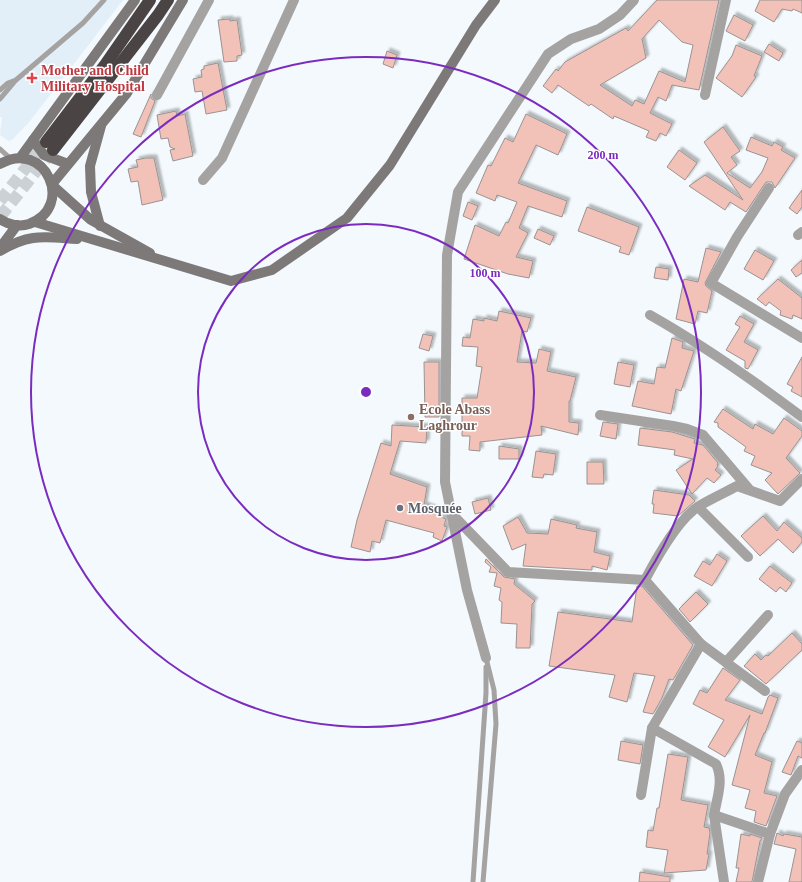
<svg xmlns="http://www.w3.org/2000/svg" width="802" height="882" font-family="'Times New Roman',serif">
<defs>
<filter id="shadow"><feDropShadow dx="3" dy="-3" stdDeviation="1" flood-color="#0004"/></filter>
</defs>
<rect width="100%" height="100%" fill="#f3f9fd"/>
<path fill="#e2eff9" d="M0,0h123l-93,121 -17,18 -4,2 -9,-6 2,-18h-2z"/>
<g fill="#f2c2b8" stroke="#9a9392" fill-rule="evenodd" filter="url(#shadow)">
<path d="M657,0h62l-20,90 -27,-5 -6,16 -8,-4 -8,16 22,11 -6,12 -6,-3 -4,8 -10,-4 3,-6 -35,-15 -1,3 -22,-15 -2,2 -31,-21 -6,8 -9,-7 13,-17 2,2 7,-9 61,-34 2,3zM659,20l23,22 11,3 -8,37 -26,-11 -15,33 -9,-4 -3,6 -32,-21 46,-27 -4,-19z"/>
<path d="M760,0h42v13l-9,-4 -1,2 -10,-2 -8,13 -19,-11z"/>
<path d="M734,15l19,10 -8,16 -19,-10z"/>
<path d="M230,19v2l7,-1 5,35 -5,1v5l-13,1 -6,-42z"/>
<path d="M769,44l14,9 -4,8 -15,-9z"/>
<path d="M736,45l26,11 -8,20 2,1 -14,20 -26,-19 16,-22z"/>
<path d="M387,51l10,4 -4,13 -10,-4z"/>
<path d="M218,63l9,47 -21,4 -4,-23 -7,1 -2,-13 9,-2 -1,-7 3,-1v-3z"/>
<path d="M151,94v4l4,3 -14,36 -8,-3z"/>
<path d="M176,111l1,5 8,-2 8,42 -20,5 -3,-11 5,-1 -5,-2 -2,-9 -7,1 -4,-24z"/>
<path d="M526,114l41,20 -9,21 -22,-10 -18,38 49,18 -5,16 -34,-11 -9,22 9,5 -12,24 17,4 -4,17 -21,-4 -44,-15 11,-34 24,11 7,-14 2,1 9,-21 -20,-7 -2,6 -19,-8 12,-28 3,1 14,-28 8,4z"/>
<path d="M723,127l17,24 -9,6 6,8 -10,8 23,15 12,-16 6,-14 -22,-8 5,-13 21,9 2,-4 9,5 -2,3 14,8 -20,30 -3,-6h-6l-20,30 -16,-10 -5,8 -36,-24 16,-11 38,25 -39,-58z"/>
<path d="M679,150l18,13 -12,17 -18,-13z"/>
<path d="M146,158h8l9,42 -21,5 -4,-24 -7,1 -3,-13 10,-2 -2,-7z"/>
<path d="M802,190v17l-5,7 -8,-6z"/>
<path d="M468,202l10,4 -6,14 -9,-4z"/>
<path d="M587,207l52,20 -10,28 -10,-3 2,-5 -43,-16z"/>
<path d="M538,229l16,7 -4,9 -16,-7z"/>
<path d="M706,248l15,4 -16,31 1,3 6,5 -5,22 -9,-2 -3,13 -19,-5 8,-40 14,3z"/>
<path d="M755,250l19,11 -11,19 -19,-11z"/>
<path d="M802,260v13l-6,4 -5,-7z"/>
<path d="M656,267l13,2 -1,11 -14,-2z"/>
<path d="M778,279l24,19v21l-9,-4 -1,4 -12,-4 1,-4 -12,-9 -3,4 -9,-7z"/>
<path d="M499,311l32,7 -4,14 -5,-1 -5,31 19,1 3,-14 12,3 -4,19 29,6 -6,24h-1v21l10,1 -1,12 -37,-9 1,9 -62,7v9l-11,-1 1,-14h-8v-38h15l5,-31 -6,-1 2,-19 -16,-1 1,-9 7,1 3,-19 11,2v-3l13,3z"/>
<path d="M740,316l14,8 -10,18 14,8 -10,19 -3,-1v-7l-19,-11 14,-23 -5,-3z"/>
<path d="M423,334l10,2 -4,15 -10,-3z"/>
<path d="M672,338l11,4 -1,6 12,3 -13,40 -5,-2 -5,25 -39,-8 6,-25 16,3 3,-17 8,1z"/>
<path d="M802,357v40l-11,-6 2,-4 -6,-3z"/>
<path d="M424,362h15v55h-14z"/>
<path d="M618,362l16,3 -4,22 -16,-3z"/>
<path d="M723,409l30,20 2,-5 18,10 11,-16 18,13v5l-16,22 14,15 -22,21 -13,-14 7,-7 -21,-8 4,-9 -11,-5 2,-4 -28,-20v-4l-4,-1z"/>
<path d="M603,422l15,2 -2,15 -16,-3z"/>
<path d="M392,425l35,2 -1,16 -26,-2 -10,33 37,13 -3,18 19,7 -2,5 5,2 -2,7 3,1 -5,14 -9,-4 1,-4 -48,-13 -6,23 -8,-2 -2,11 -19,-5 6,-27 24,-77 10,3z"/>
<path d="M640,428l32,4 23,7 -1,4 9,2 15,18 -1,2 1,1 -3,4 6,5 -7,8 -7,-5 -15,16 -16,-24 17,-11 -19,-4 1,-5 -37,-5z"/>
<path d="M499,446l20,3v10h-20z"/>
<path d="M536,451l20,3 -3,21 -9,-1 -1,4 -11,-1z"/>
<path d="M587,462h16l1,22h-17z"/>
<path d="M654,490l35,5 6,6 -17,15 -25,-3 1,-9h-2z"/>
<path d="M488,498l3,12 -16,4 -3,-12z"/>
<path d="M763,516l14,15 7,-9 18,16v4l-9,11 -15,-14 -18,17 -19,-20z"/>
<path d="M518,517l9,16 21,1 3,-15 26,6 -1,3 21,4 -3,20 16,4 -3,14 -15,-4v4l-69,-4 3,-22 -14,6 -9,-24z"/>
<path d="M717,554l10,7 -15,25 -18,-10 9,-15 7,4z"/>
<path d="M486,559l18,18 11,2 -1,5 21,17 -3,3 -2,44h-14l1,-24 -16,-1 1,-21 -3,-2 2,-12 -7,-2 3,-13 -8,-1 2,-5 -6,-5z"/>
<path d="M770,566l22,17 -6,9 -6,-5 -4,5 -17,-13z"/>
<path d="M637,586h5l51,59 -20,35 -4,-1 -7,19 -9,16 -10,-2 12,-36 -21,-3 -7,29 -18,-5 6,-22 -66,-9 9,-54 74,10z"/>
<path d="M696,592l12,12 -18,18 -11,-13z"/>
<path d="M792,633l10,11v6l-36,34 -22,-18 11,-12 6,6 5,-5 2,1z"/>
<path d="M723,668l17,12 -15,20 37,14 6,-17 2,-2 8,3 -13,35h-1l-9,22 17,7 -8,31 13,3 -11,30 -12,-4 2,-11 -11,-3 5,-18 -18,-5 18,-70 -25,42 -17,-10 16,-27 -31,-16 7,-14 7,3z"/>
<path d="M621,741l22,4 -3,19 -22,-4z"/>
<path d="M797,741l5,2v15l-4,-2 -7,19 -9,-3z"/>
<path d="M668,754l20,3 -7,43 27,5 -4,22 5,1 1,5 -3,21h2l-3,16 -42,3 4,-23 -22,-3 2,-17 5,1 4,-23h2z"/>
<path d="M777,833l6,3 1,-2 18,3v45h-13l7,-33 -22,-5z"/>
<path d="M741,834l9,2v-2l12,4 -2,3 -8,41h-16l3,-14h-3z"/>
<path d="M640,872l30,5v5h-31z"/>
</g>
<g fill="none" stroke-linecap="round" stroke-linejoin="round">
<g stroke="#cbd1d4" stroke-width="12" stroke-dasharray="12 6" stroke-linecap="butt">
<path d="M0,201l46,-59"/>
<path d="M0,217l53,-67"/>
</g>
<g stroke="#a5a2a2" stroke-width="5">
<path d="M0,90l8,-7 8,-3"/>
<path d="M0,99l16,-19 67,-57 21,-23"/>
<path d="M0,149l11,10"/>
<path d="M473,882l13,-189v-26"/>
<path d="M483,882l13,-158 -2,-34 -8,-32"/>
</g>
<g stroke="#a5a2a2" stroke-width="10">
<path d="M157,95l52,-95"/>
<path d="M705,95l21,-95"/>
<path d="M203,180l19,-22 72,-158"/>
<path d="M769,188l-32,49 -26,46 91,55"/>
<path d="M798,235l4,-3"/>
<path d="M650,315c53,30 103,65 152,102"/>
<path d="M600,415l73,11 14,3 16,6 46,54"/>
<path d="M698,507l50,50"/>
<path d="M451,513l57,59 137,8 56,64 -49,84 64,36c8,16 1,34 -2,51l56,19 15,-40 17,-24"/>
<path d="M645,580c11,-21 33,-61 54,-74 12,-7 25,-13 38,-20l43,15 22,-22"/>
<path d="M701,644l64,47"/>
<path d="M486,658l-19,-68 -22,-108 2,-227 11,-63 90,-138 23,-15 28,-10 21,-14 14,-15"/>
<path d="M726,662l42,-47"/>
<path d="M641,795l11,-67"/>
<path d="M714,815l10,67"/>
<path d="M758,882l12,-48"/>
</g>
<g stroke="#7e7979" stroke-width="10">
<path d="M33,140l11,15 24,9"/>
<path d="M20,158l115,-158"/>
<path d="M0,164c45,-26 76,43 29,60 -9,3 -21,1 -29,-5"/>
<path d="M52,184l75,-91 56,-93"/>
<path d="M52,185l39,35 59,33"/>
<path d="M35,222l196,59 41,-11 75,-52 43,-53 86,-140 19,-25"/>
<path d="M100,226l-9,-34 -1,-26 11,-40"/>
<path d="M0,248l17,-23"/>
<path d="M0,251c30,-18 44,-14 77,-12"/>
</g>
<g stroke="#4a4444" stroke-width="12">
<path d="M46,142l59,-77 45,-65"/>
<path d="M53,150l105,-135 10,-15"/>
</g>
</g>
<g fill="none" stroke="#7b2cbf" stroke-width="2">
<circle cx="366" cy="392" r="168"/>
<circle cx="366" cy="392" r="335"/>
</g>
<path fill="#e0444e" stroke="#fff" stroke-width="1.5" d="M30 72h4v4h4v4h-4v4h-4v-4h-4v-4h4z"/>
<circle fill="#8d6e63" stroke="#fff" stroke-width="1.5" cx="411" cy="417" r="4"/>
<circle fill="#6b7280" stroke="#fff" stroke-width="1.5" cx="400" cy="508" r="4"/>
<g text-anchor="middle" stroke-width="3" stroke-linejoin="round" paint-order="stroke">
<g font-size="14" font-weight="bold" fill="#be3a42" stroke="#fff" text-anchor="start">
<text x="41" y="75">Mother and Child<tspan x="41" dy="16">Military Hospital</tspan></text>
</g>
<g font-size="14" font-weight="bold" fill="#785e54" stroke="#fff" text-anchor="start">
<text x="419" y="414">Ecole Abass<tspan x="419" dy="16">Laghrour</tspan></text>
</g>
<g font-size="14" font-weight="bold" fill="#5b616d" stroke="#fff" text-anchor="start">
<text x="408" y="513">Mosquée</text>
</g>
</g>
<circle cx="366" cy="392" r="6" fill="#7b2cbf" stroke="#fff" stroke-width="2"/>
<g font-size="12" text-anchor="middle" font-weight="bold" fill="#7b2cbf" stroke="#fff" stroke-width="3" stroke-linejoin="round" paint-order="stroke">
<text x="603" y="159">200 m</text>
<text x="485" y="277">100 m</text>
</g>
</svg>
